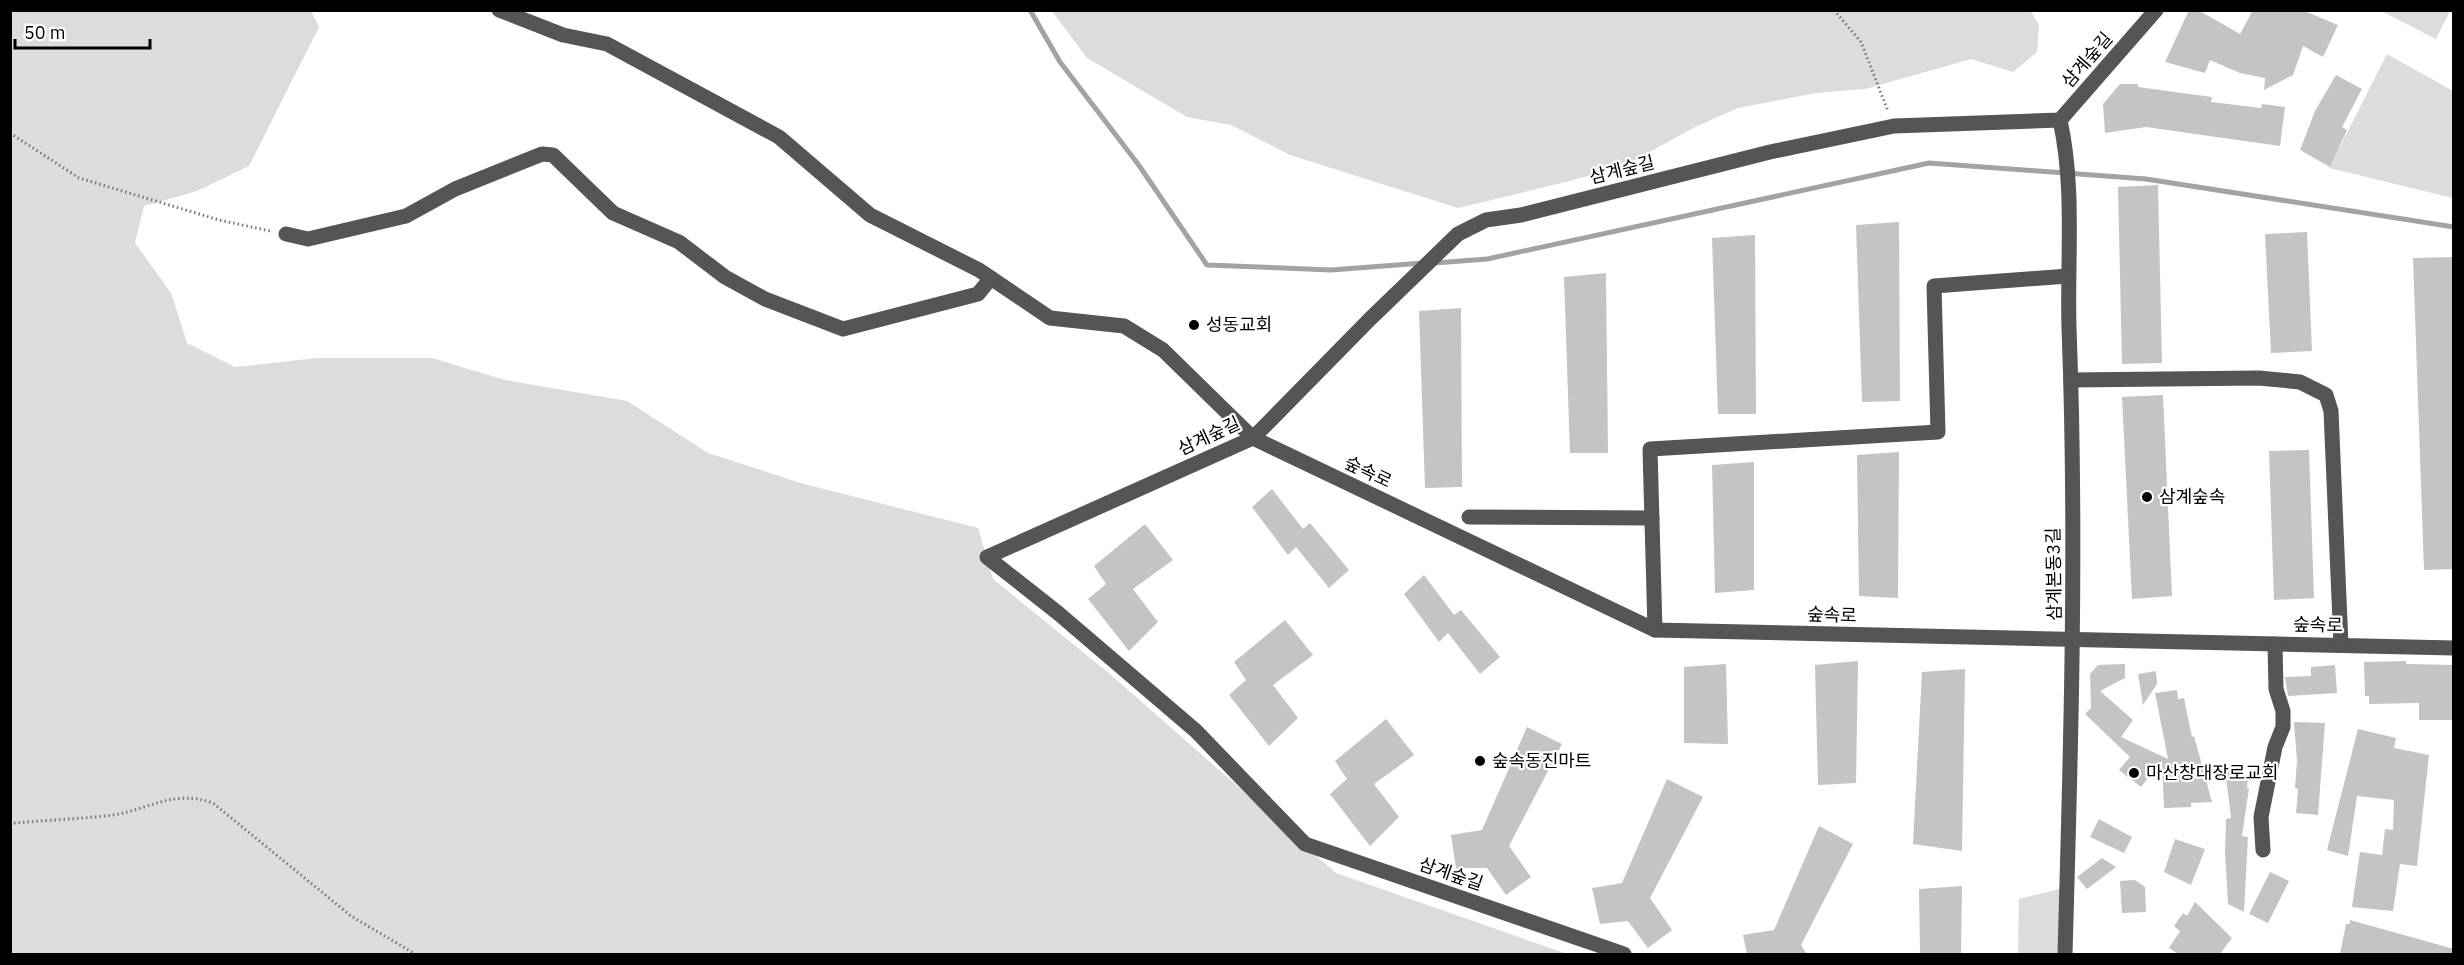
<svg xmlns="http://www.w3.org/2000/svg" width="2464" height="965" font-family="'IBM Plex Sans','Noto Sans KR',sans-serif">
<rect width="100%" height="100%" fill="#fff"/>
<g fill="#dcdcdc">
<path d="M2030,10l9,15 -2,27 -24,20 -42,-13 -106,30 -49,4 -78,15 -43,19 -69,38 -60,17 -108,26 -168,-53 -59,-30 -44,-8 -100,-59 -35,-47z"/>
<path d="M10,11h301l8,16 -70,139 -52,25 -53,15 -9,37 36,50 16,50 48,24 82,-9h115l73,22 122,21 81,52 96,31 174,44 15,51 117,95 226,199 231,81h-1556z"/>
<path d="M2381,11h69l-14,28z"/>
<path d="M2387,54l66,37v107l-124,-30z"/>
<path d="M2060,889l-2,65h-40l1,-55z"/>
</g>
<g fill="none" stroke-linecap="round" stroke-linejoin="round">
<g stroke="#a3a3a3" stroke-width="5">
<path d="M1030,10l30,52 78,102 69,101 124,5 92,-7"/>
<path d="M1435,263l52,-4 442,-96 217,16 308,48"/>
</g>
</g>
<g fill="#c4c4c4">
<path d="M2189,10h9l42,24 13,-24h49l36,15 -15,32 -20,-11 -10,29 -29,15 1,-12 -25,-5 -30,-13 -5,13 -40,-11z"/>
<path d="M2336,75l26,14 -20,38 5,3 -17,37 -30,-17 15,-39z"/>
<path d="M2120,84h18v3l74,10 -1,5 50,6 1,-4 23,3 -5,39 -134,-19 -41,6 -2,-29z"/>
<path d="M2158,185l4,178 -40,1 -4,-177z"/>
<path d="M1899,222l1,179 -38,1 -6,-177z"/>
<path d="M2307,232l5,119 -41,2 -6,-119z"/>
<path d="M1755,235l1,179h-38l-6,-176z"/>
<path d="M2454,257v312l-30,1 -11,-312z"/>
<path d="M1606,273l2,180h-38l-6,-176z"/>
<path d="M1461,308l1,179 -37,1 -6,-177z"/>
<path d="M2163,395l9,201 -40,3 -10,-202z"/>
<path d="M2309,450l5,148 -40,2 -5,-149z"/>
<path d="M1899,452l-1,146 -39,-2 -2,-141z"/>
<path d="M1754,462v128l-39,3 -3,-128z"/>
<path d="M1272,489l31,40 7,-6 39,47 -20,18 -33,-41 -8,8 -36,-48z"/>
<path d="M1145,524l28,36 -40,29 25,33 -29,29 -41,-52 18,-15 -12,-18z"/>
<path d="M1424,575l30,40 7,-5 39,47 -20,17 -32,-41 -9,9 -35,-48z"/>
<path d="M1285,620l28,35 -40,30 25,33 -29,28 -40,-51 17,-15 -12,-18z"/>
<path d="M1858,661l-2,122 -38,2 -3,-120z"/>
<path d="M2406,661v3l48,1v55h-35v-17l-50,1v-8h-4l-1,-34z"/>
<path d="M1726,664l2,80 -44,-1v-76z"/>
<path d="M2125,664v14l-25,13 33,29 -12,17 47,22 -13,-66 22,-3 1,9 6,-1 8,39 2,-1 18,66 -21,1v4l-27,1 -2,-47 -21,26 -22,-17 11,-13 -45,-43 6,-6 -1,-34 8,-9z"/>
<path d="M2335,665l2,28 -49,3 -3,-19 26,-1v-9z"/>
<path d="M1965,669l-3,182 -49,-7 9,-172z"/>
<path d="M2156,671l1,13 -14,21 -5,-31z"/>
<path d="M1386,719l28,36 -40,29 25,33 -29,29 -40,-52 17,-15 -12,-18z"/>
<path d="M2294,722l31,1 -7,92 -22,-2 2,-24 -3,-1 2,-27z"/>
<path d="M1527,727l35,17 -53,102 22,31 -25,18 -19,-27h-31l-5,-33 31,-5z"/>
<path d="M2358,729l38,9 -2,10 35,7 -12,111 -17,-2 -7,47 -41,-4 8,-55 22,3 3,-26 8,1 1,-30 -37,-4 -9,60 -21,-6z"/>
<path d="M2225,768l20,2 -1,8 4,1 -1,9h2l-7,48 6,1 -4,75 -16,-8 -3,-52 1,-33 5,-1z"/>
<path d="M1667,779l36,18 -53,101 22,32 -24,18 -20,-27 -28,3 -8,-36 30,-5z"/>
<path d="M2099,819l33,18 -8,16 -34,-16z"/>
<path d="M1819,826l34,18 -52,101 6,9h-60l-4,-19 31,-5z"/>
<path d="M2175,839l30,10 -14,36 -27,-13z"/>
<path d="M2102,858l14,9 -29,22 -10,-12z"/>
<path d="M2270,872l19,9 -21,42 -19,-9z"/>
<path d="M2135,880l10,7 1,25 -24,1 -2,-32z"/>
<path d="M1962,886l-1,68h-41l-1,-65z"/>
<path d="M2195,902l37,36 -12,16h-42l-9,-6 11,-17 -6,-5 9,-13 4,3z"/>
<path d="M2350,920l104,29v5h-114l6,-30h4z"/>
</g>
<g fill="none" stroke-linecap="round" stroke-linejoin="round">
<g stroke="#777" stroke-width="3" stroke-dasharray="1.5 3" stroke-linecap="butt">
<path d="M1834,10l27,32 27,69"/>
<path d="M10,133l69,45 140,42 51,11"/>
<path d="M10,821l5,2c32,-3 66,-4 98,-8 38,-6 60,-26 100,-12l138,113 64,38"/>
</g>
<g stroke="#555" stroke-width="15">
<path d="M499,10l64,25 44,9 172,93 91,78 109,55 71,48 74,8 39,24 90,88 402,192 799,18"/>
<path d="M2060,120c15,68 7,139 9,208 8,209 2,418 -4,626"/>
<path d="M286,234l22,5 98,-23 49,-27 87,-35 11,1 60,58 66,29 46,35 40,22 78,30 135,-35 13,-16"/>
<path d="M2071,380l188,-2 41,4 26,13 5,16 10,234"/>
<path d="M1469,517l183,1"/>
<path d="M1655,630l-5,-181 288,-17 -4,-146 134,-10"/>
<path d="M2263,850l-2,-33 14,-70 8,-20v-16l-7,-22 -1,-45"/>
<path d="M1624,954l-319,-110 -109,-113 -138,-118 -71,-56 266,-119 117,-119 88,-85 28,-14 35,-5 249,-63 124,-26 166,-6 96,-110"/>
</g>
</g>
<g fill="#000" stroke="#fff" stroke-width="2">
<circle cx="1194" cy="325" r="6"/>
<circle cx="2147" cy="497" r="6"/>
<circle cx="1480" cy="761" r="6"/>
<circle cx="2134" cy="773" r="6"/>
</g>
<g text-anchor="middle" stroke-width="4.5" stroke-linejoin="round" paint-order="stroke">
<g font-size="18" fill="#000" stroke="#fff">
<text transform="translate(2087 60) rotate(-49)" y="6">삼계숲길</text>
<text transform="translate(1622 170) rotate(-14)" y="6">삼계숲길</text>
<text transform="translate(1209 436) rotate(-25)" y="6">삼계숲길</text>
<text transform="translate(1368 472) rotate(25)" y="6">숲속로</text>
<text transform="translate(2054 574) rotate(-91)" y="6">삼계본동3길</text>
<text transform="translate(1832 615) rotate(2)" y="6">숲속로</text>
<text transform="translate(2318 625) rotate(1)" y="6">숲속로</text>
<text transform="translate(1451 874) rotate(19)" y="6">삼계숲길</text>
</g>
<g font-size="18" fill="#000" stroke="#fff" text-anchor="start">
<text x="1206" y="331">성동교회</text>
<text x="2159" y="503">삼계숲속</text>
<text x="1492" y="767">숲속동진마트</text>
<text x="2146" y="779">마산창대장로교회</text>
</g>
</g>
<rect width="2464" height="965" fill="none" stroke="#000000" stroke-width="24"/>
<path d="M15 39v9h135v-9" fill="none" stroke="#000000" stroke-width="3"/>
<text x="24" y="39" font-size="18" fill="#000000" stroke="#ffffff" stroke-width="4.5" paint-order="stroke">50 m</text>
</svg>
